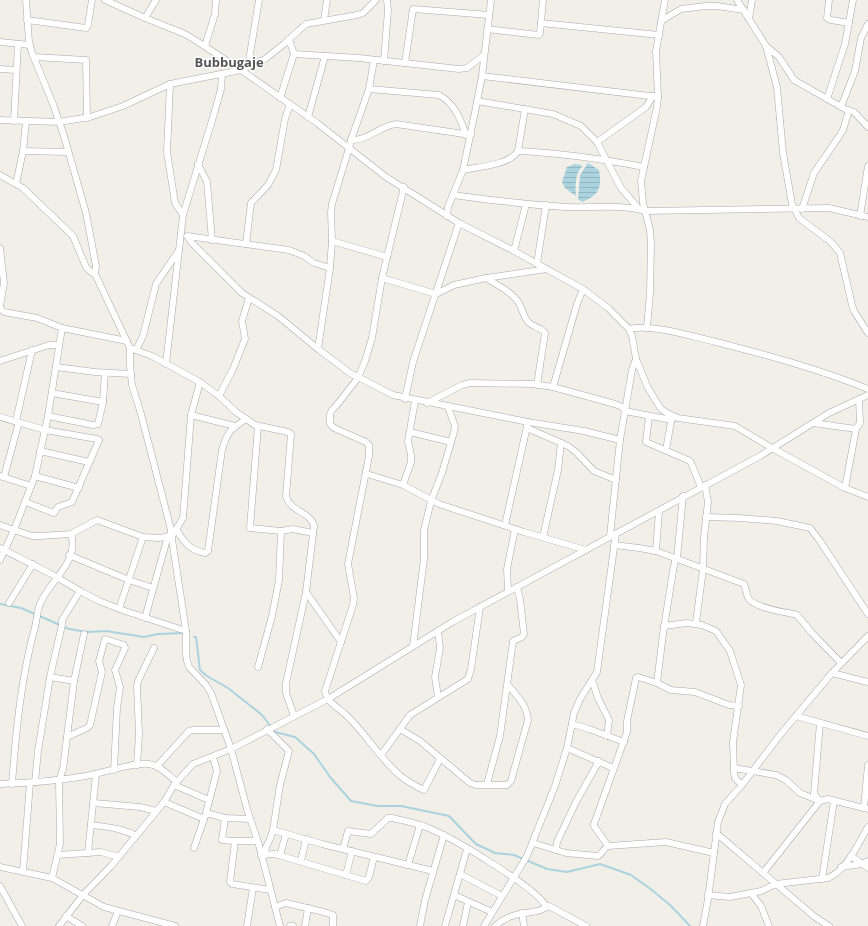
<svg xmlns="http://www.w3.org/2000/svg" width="868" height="926" font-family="'Open Sans',sans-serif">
<defs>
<pattern id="water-rules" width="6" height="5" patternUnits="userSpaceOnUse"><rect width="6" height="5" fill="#aad3df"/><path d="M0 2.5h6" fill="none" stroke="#92b5bf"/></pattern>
</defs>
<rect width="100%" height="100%" fill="#f2efe9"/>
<g fill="url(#water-rules)">
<path d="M588,163l11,7c3,18 0,25 -17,32l-4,-3 2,-24z"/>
<path d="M575,164l6,1 1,2c-7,6 -7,20 -6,29l-11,-8 -3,-6 5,-15z"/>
</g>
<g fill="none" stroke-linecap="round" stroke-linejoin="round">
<g stroke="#aad3df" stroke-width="2">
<path d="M0,604l21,4 48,21 18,3 19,-1 38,6 14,-3 26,-1"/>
<path d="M194,637h2l4,33 7,6 21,12 34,27 13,17 20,5 19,17 16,23 21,24 27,5h23l48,10 27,28 19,9 19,2 33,14 20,3 33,-8 31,11 21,15 19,16 19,20"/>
</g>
<g stroke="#a9a9a9" stroke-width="7">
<g id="minor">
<path d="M26,0l3,42 3,11 21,51 11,32 22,77 10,53 -1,8 35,74v17l2,20 9,29 29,112 16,105v23l1,7 2,6 17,18 5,8 20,56 16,60 12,36 21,81"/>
<path d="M105,0l40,18 40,16 10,6 46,30 76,53 69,54 73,46 55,28 69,38 25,19 21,21 3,7 4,23 12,29 13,21 6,4 11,5 57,8 37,22 73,40 23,9"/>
<path d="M737,0l29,46 11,41 6,66 9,51 7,14 32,24 9,11 12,52 2,6 14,22"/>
<path d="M829,0l-2,18 4,2 18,3"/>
<path d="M145,18l11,-18"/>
<path d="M749,19l3,-19"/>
<path d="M27,20l59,8 2,-3 4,-25"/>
<path d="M324,20l3,-20"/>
<path d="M661,21l20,-12 25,-3h11l27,4"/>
<path d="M541,23l118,12"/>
<path d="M487,29l52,6 1,-2 3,-33"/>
<path d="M0,42l30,3"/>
<path d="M205,46l10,-32 1,-14"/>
<path d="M766,46l13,11 15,23 51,29 9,3 14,15"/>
<path d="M294,54l65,4 100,11 8,-1 17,-13"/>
<path d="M34,57l52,3 1,58"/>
<path d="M384,61l4,-51 -1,-10"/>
<path d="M405,63l8,-54 76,6"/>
<path d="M248,66l11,-66"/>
<path d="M0,69l16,1"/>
<path d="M482,76l176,21"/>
<path d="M170,84l-3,68 8,51 8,12"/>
<path d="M369,89l70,6c16,9 21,23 27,40"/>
<path d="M280,98l14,-44 -5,-15"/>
<path d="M827,99l18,-55 8,-44"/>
<path d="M477,101l76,13 28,12 16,16 24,46 18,21"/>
<path d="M841,107l14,-36 6,-33 7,-14"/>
<path d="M308,117l17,-61"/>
<path d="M0,120l59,2 31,-5 33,-11 47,-22 71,-14 24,-11 19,-15 22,-20 51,-9 6,-2 13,-13"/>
<path d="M14,121l4,-77"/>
<path d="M351,140c16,1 29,-14 45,-16l75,11"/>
<path d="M597,142l49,-35 7,-11"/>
<path d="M23,151l45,1"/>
<path d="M518,151c43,2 84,8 126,16"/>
<path d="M198,164l9,18 5,58"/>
<path d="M463,170c15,-3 47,-5 55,-19l7,-42"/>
<path d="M0,175l23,13 50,48 13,31 5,5 4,2"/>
<path d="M16,184l7,-33 3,-30"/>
<path d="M404,187l-22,91 -10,60 -7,23 -7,17 -22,28 -4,4 -2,4v10l4,4 32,14 3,3v11l-21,108 6,34 -1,7 -28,86c1,10 12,16 20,23 21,19 35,46 58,64 6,4 14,9 21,12l16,-31"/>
<path d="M453,195c37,5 75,10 113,12 26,1 53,-3 79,4l184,-3 39,9"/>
<path d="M802,209l12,-36 24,-35 5,-8 6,-20"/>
<path d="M447,216l1,-9 15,-37 12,-58 7,-36 9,-76"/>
<path d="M860,216l8,-50"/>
<path d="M187,236l102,14 15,6 10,7 16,5"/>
<path d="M188,237l4,6 50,50 36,23 40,33 32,24 43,22 135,27 56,9 36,9"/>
<path d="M332,241l55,16"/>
<path d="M246,244l5,-41 17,-18 8,-15 9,-51 5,-15"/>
<path d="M0,248l4,35 -4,23"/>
<path d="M514,251l12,-47"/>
<path d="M537,264l9,-59"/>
<path d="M382,278l54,16 18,-9 32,-7 61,-9"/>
<path d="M486,278c11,7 26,14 33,25 3,6 5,15 10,20 5,4 13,5 16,10l-8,52"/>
<path d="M0,308l4,4 33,6 25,10 65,13"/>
<path d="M647,327l3,-34 1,-49 -1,-14 -7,-27 -2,-22 16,-74 1,-10 -2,-46 9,-51"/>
<path d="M629,329c25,-5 61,7 87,13 51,13 103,27 152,47"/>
<path d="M130,348l22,8 48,26 19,14 17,16 19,13 33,7 3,2 -5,62c4,16 24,15 28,30l-8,66 -20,91v10l8,23"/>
<path d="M318,349l12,-81 2,-27 -1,-29 1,-8 17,-56 2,-8 18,-51 5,-29"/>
<path d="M136,350l7,-14 13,-52 23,-34"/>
<path d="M0,361l49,-16h10"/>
<path d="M166,364l17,-149 31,-101 7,-25 1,-15"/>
<path d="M56,367l39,5 36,2"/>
<path d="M553,387l24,-83 6,-15"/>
<path d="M52,393l51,9"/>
<path d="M219,396l14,-27 12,-30 -3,-18 7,-23"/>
<path d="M405,399l8,-37 46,-139"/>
<path d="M427,403l35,-18 8,-2 62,1 21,3 62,17 7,3 3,4 47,9"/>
<path d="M191,415l44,11"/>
<path d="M48,416l45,9 5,-1 5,-22 2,-29"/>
<path d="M649,416l-3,26 44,19 2,4 9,22"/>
<path d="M0,417l45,13 52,9 2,1 -27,62 -14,5 -4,6 -29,-11"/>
<path d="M16,421l16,-71"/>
<path d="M813,423l43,6"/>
<path d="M258,426l-8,102 31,3 12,-2 20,4"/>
<path d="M527,428l41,18 9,7 17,18 22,9"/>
<path d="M410,432l41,10"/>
<path d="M666,450l6,-34"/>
<path d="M40,451l49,11"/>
<path d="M367,474l36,11 36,19 85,28 62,18"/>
<path d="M0,476l31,10"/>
<path d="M35,476l44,12"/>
<path d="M4,477l15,-55"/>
<path d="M403,485l8,-23v-7l-3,-14 7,-40"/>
<path d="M845,488l11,-59 4,-6 -1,-24"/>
<path d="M706,517l33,1 38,3 33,7 10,13 48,73"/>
<path d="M0,525l32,11h8l31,-2 26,-14 46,17 16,1 13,-2 11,-18 8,-103 9,-33"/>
<path d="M505,525l23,-103"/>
<path d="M176,529c8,13 13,21 29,24l3,-2 14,-101c5,-18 8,-20 24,-31"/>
<path d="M610,536l10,-96 12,-70 4,-11"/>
<path d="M543,537l15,-67 3,-27"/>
<path d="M614,545l25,3 17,3 88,33c2,4 2,11 5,15 7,9 34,13 45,15l3,1 15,18 29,30"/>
<path d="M0,548l53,27 27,16 19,10 26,10 61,20"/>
<path d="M656,551l3,-40"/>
<path d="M69,555l60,25 24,8"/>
<path d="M0,560l14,-30 21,-54 13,-60 14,-88"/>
<path d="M508,591l-1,-22 8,-40"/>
<path d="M306,592l35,50"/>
<path d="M9,603l24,-39"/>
<path d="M119,609l24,-72"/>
<path d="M145,618l23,-82"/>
<path d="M696,623l7,-54 1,-32 4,-35 -3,-17"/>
<path d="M664,626l23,-3 15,2 14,6 14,20 11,34 -8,57 1,31 1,5 7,7"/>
<path d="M438,631l2,17 -5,29 3,20"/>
<path d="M413,646l11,-87v-29l7,-29 11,-28 12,-41 1,-6 -7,-19"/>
<path d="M258,667l14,-51 7,-36 2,-49"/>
<path d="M832,673l36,9"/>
<path d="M50,677l24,4"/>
<path d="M592,680l6,18 11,22 -2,16"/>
<path d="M657,683l6,-49 10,-63 2,-10 2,-3 6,-62"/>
<path d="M796,716l72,20"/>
<path d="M572,724l17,5 35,13"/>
<path d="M400,729l20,12 50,42 6,2h31l4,-4 17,-61c-1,-15 -11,-24 -20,-35"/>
<path d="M67,737l20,-9 3,-3 12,-53 -3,-11 6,-22 19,6 1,3 -10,22 5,17 -3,21 -3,62"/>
<path d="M567,748l46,20"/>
<path d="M381,755l29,-40 58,-36 3,-10 9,-62"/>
<path d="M137,765l2,-31 -2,-48 1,-5 16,-33"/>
<path d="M157,766l32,-35 4,-1h31"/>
<path d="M734,768l42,7 10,5 14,13 20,8"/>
<path d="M35,782l3,-31 12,-74 12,-52v-5l18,-29"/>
<path d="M0,784c29,-1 57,-3 86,-8 17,-3 48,-14 63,-12 12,2 19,11 28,18"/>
<path d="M12,784c4,-53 9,-106 23,-157 2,-7 2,-16 5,-23 9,-23 40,-42 31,-70"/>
<path d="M487,784l13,-48 13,-95 9,-4 2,-3 -4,-35 -3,-12"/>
<path d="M174,785l35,15"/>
<path d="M819,800l-5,-6 6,-71"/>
<path d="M164,802l40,17"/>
<path d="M94,803l46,4 16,4"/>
<path d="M864,808l4,-43"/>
<path d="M206,813l19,5 25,1"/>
<path d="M225,818l-3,22 13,1h22"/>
<path d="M91,825c16,2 31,3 45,11"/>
<path d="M273,830l49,14 111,27"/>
<path d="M716,833l99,84 14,9"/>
<path d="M235,841l-5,41 2,2 38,6"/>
<path d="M533,843l33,10 32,3c5,-2 5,-8 10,-10l58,-4 48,11"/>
<path d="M608,846l-14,-20v-2l33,-92v-11l9,-43 2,-1 19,6 14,7 24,2 34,13 10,1"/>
<path d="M194,848l12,-35 11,-42 -4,-14"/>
<path d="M343,849l5,-18 23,3 17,-16h4c14,3 29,6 41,12 21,9 106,59 113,77"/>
<path d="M556,850l1,-8 19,-40 23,-41"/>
<path d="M88,853l8,-79"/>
<path d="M58,855l43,-3 18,5"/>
<path d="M261,855l14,-1 91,27 3,-4 5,-20"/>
<path d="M265,855l1,-8 4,-8 3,-9 7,-45 9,-34 -22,-22"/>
<path d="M280,855l6,-21"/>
<path d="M851,856l17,12"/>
<path d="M301,861l5,-22"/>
<path d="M408,865l12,-40"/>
<path d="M0,867l52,11 52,29 71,19"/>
<path d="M841,867l21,-3 6,-3"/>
<path d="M23,871l7,-88"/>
<path d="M763,873l57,-72 8,-2 40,10"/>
<path d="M460,874l42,22"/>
<path d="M346,875l6,-24"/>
<path d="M52,878l8,-34 -1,-64 4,-11 11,-88 10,-47"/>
<path d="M822,879l12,-78"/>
<path d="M0,886l22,40"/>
<path d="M751,893l10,13 8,20"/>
<path d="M454,895l38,17"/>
<path d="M708,895l22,2 31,-6 15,-7 52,-6c19,-8 30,-34 40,-51"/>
<path d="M275,907l11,-4 38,9 9,3v11"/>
<path d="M522,913l2,13"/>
<path d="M66,916l16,10"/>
<path d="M59,926l24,-31 28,-29 25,-30 28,-34 10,-17 19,-21 38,-15 97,-50 126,-78 306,-165 69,-43 39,-18"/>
<path d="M112,926l6,-15"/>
<path d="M247,926l6,-38"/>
<path d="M290,926h3"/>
<path d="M305,926l3,-18"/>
<path d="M420,926l5,-26 19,-65"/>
<path d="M445,926l22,-77"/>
<path d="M463,926l5,-24"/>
<path d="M484,926l43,-70 28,-70 12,-38 7,-35 6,-14 17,-27 19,-139"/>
<path d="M495,926c16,-13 23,-11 42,-15 4,0 8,-4 12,-5l37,20"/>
<path d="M703,926l5,-27 10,-77 7,-18 17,-19 38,-50 52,-62 36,-37"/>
</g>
</g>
<use href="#minor" stroke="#fff" stroke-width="6"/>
</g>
<g text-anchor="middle" stroke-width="3" stroke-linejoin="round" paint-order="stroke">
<g font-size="13" font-weight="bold" fill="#555" stroke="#fff">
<text x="229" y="67">Bubbugaje</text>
</g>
</g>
</svg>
